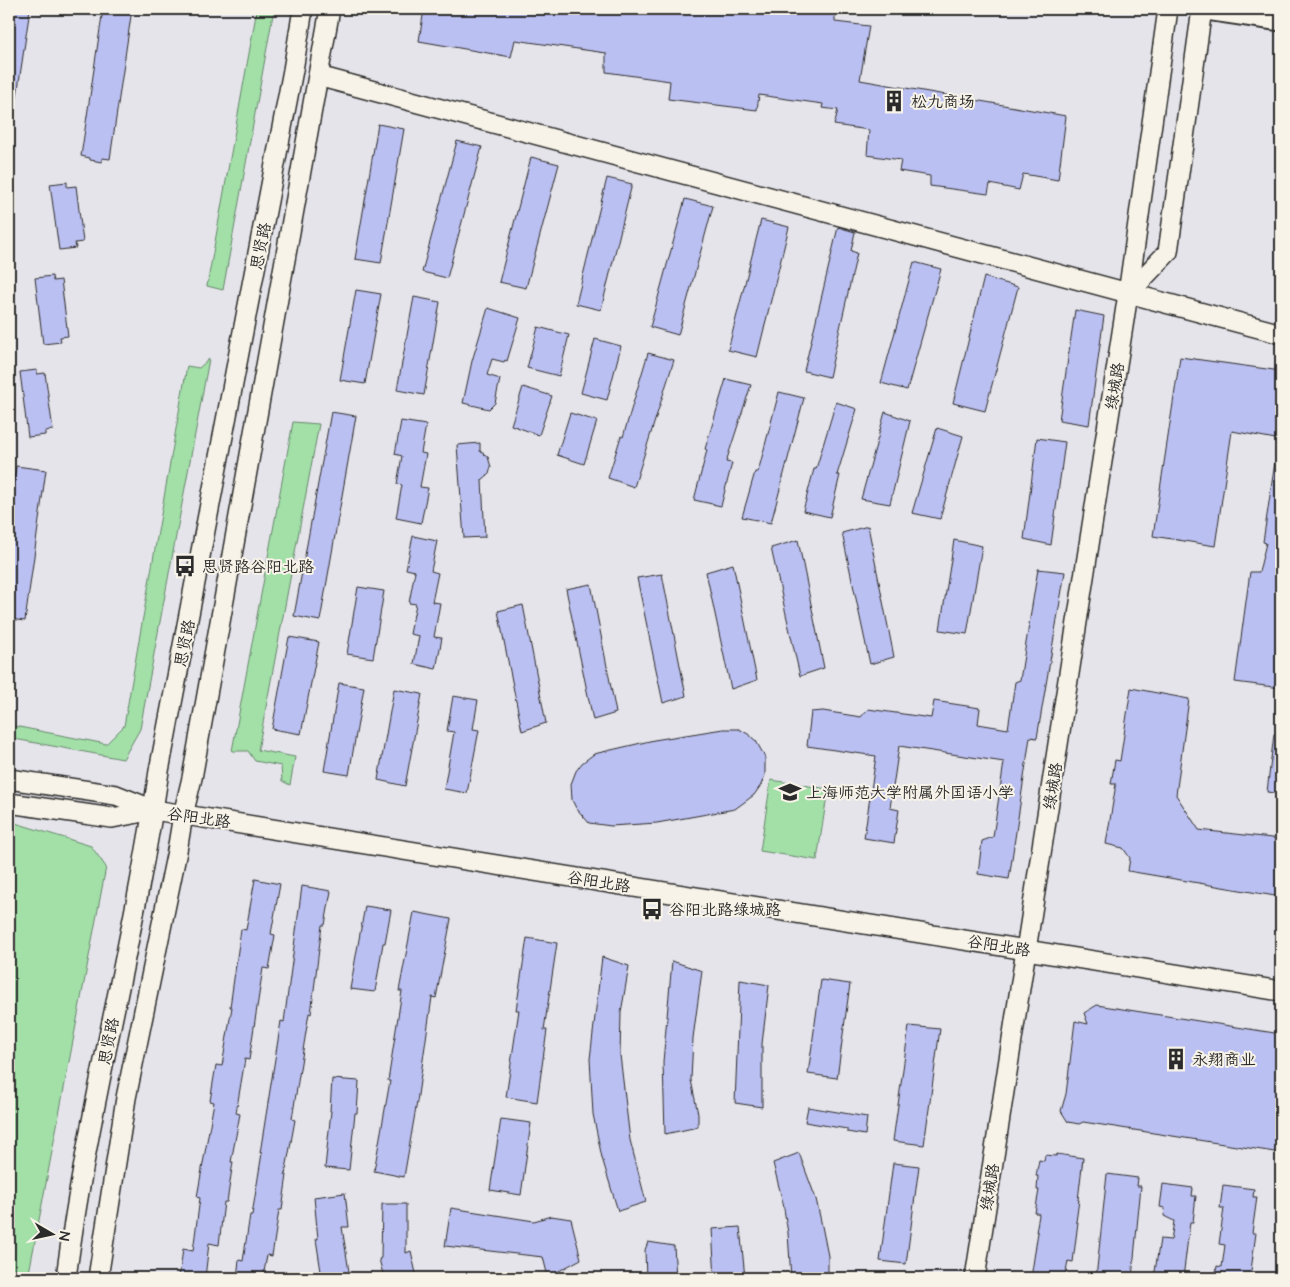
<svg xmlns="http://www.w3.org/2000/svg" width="1290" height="1287" font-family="'Architects Daughter','LXGW WenKai TC',sans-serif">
<rect width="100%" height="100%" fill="#e5e4eb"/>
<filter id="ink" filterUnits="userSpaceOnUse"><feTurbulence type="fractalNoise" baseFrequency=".02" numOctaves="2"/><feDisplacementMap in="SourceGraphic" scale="10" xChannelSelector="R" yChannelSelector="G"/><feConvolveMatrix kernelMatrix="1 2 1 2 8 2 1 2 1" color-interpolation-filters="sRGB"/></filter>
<g filter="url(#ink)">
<g fill="#a2e0a8" stroke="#66866a">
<path d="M257,9h17l-51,281 -16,-4z"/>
<path d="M209,359l-69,370 -17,30 -114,-21v-13l97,19 18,-18 63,-360 12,2z"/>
<path d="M293,422l26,2 -61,326 37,7 -5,28 -8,-4 -1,-15 -26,-5 -7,-10h-16z"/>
<path d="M771,780l57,9 -11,71 -57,-9z"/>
<path d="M12,822l79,24 15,21 -78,411 -19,-8v-428z"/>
</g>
<g fill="#bbc0f2" stroke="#2b2b2b">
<path d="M9,9h21l-15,100h-6z"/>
<path d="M103,9h29l-22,150 -8,-1v4l-12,-2v-2l-9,-2z"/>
<path d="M424,9h381l30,4v9l34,4 -9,54 206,36 -8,64 -35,-6 -4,16 -29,-6 -2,10 -58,-8v-10l-31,-5 2,-11 -34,-5 2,-25 -35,-5 4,-15 -16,-2 1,-4 -64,-9 -2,15 -89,-11 2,-18 -64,-9v-19l-91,-13 -4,17 -92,-16z"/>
<path d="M378,124l26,5 -23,134 -26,-4z"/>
<path d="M457,141l25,6 -35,131 -25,-6z"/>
<path d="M531,157l28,7 -33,124 -27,-6z"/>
<path d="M607,178l25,6 -31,126 -25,-6z"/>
<path d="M67,182v5l9,-1 7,56 -8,1 1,5 -17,2 -9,-66z"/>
<path d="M685,199l28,7 -35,129 -28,-8z"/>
<path d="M761,220l28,7 -32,130 -29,-7z"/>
<path d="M838,227l17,5 -4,19 6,2 -28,124 -25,-6z"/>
<path d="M914,262l27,7 -34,121 -26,-7z"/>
<path d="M52,276l1,5 8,-1 7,56 -8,1 1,5 -18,2 -8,-66z"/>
<path d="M984,277l34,10 -33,124 -32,-8z"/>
<path d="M356,290l25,4 -16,90 -25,-4z"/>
<path d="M414,297l26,5 -16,93 -27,-5z"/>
<path d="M488,308l32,10 -13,43 -2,-1 -1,2 -12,-3 -5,16 13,4 -5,24 -6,6 -26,-6 9,-42z"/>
<path d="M1075,310l29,6 -15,109 -30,-5z"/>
<path d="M538,327l31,8 -10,41 -32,-8z"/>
<path d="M595,339l26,7 -14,54 -26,-7z"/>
<path d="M648,353l26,7 -40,127 -26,-9 13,-42 2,1z"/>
<path d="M1180,357l101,14v69l-49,-9 -17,115 -62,-10z"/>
<path d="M37,370v4l8,-1 8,57 -8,1v4l-17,2 -8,-65z"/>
<path d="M726,379l25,6 -25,77 6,1 -11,43 -27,-6 13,-50 -2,-1z"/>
<path d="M523,387l29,9 -13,39 -28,-10z"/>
<path d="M779,392l25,6 -33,125 -29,-6 13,-45h3z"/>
<path d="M836,402l21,7 -20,66h3l-10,42 -27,-6 11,-42h2z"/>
<path d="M331,412l25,4 -36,205 -26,-5z"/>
<path d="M885,412l25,9 -20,83 -29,-5z"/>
<path d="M570,413l27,8 -13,43 -27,-9z"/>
<path d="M401,421l25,4 -5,28 5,1 -6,33 8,1 -7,35 -25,-5 6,-33 -5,-1 5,-28 -7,-2z"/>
<path d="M937,428l26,8 -23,83 -28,-6z"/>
<path d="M1037,438l28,4 -14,103 -27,-6z"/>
<path d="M480,443v8l8,6 3,10 -2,7 -7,6 3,57 -21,1 -7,-93z"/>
<path d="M1275,462l6,1v225l-46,-6 15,-110h9l7,-29 -3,-1z"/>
<path d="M16,466l30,4 -21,151 -16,-2v-104z"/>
<path d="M868,526l26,131 -24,7 -28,-131z"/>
<path d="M413,536l24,5 -6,30 7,2 -6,29 8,1 -6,34 8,1 -6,31 -22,-5 5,-28 -9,-2 6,-30 -7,-1 6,-32 -9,-2z"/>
<path d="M798,540l26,128 -24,8 -29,-128z"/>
<path d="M954,540l28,6 -15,88 -27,-4z"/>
<path d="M733,564l24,116 -26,9 -25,-117z"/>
<path d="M1038,569l27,3 -28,166 -7,-1 -21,142 -31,-5 4,-33 11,-4 11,-75 -105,-16 -9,62 9,2 -5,33 -30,-5 12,-82 -69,-10 4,-34 12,-1 38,6 7,-8 63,9 3,-17 46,7 -2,16 30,5 7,-47 5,-2z"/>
<path d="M662,574l24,122 -23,7 -26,-125z"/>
<path d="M591,584l25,129 -23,7 -27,-131z"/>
<path d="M358,587l26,4 -11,67 -26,-4z"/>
<path d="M523,605l23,118 -24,8 -24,-120z"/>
<path d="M289,637l30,5 -18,92 -29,-5z"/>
<path d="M339,683l25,4 -15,88 -25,-4z"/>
<path d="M1131,688l58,11 -13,96 23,35 82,9v58l-153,-26 2,-13 -7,-10 -17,-4 10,-60h-5l4,-24 5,1z"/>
<path d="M394,689l28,5 -17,92 -27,-6z"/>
<path d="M453,696l25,4 -5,29 6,1 -12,63 -23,-4 10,-57 -7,-1z"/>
<path d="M723,729h16l9,5 8,7 9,16v18l-4,10 -7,10 -19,14 -78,14 -46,3 -22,-3 -13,-15 -4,-8 -1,-16 5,-13 6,-8 12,-9 60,-14z"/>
<path d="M1274,734h7v60l-14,-2z"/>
<path d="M255,879l25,5 -9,50 4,1 -6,34 -6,-1 -14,92 -4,-1 -9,54 4,1 -9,48h2l-6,40h-3l-5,43 -10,-2 -4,35h-26l4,-29 10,2 7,-53 -3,-1 17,-95 -4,-1 6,-36 6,1 10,-59h-2l11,-78 5,1z"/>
<path d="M302,886l29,5 -6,34h-3l-11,89 -2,-1 -17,106 3,1 -10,55h2l-5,35h-3l-7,46 -5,-1 -4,23h-26l2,-18 4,1 7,-46h2l10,-62h-2l21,-132 3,1z"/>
<path d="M365,906l26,4 -6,33h-2l-8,49 -25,-3z"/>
<path d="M414,912l37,7 -15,79 -4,-1 -15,105 -13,75 -30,-6 16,-90h-2l14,-90h-3z"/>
<path d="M527,938l30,5 -13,87h3l-10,72 -31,-5 13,-87h-3z"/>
<path d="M602,957l27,9 -8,47 -1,42 10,85 16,62 -28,9 -16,-53 -9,-44 -3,-55z"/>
<path d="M672,961l30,10 -9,67 -2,42 7,34v13l-33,7 -2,-72z"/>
<path d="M740,980l29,5 -7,59v63l-27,-4z"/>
<path d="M821,980l29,4 -13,94 -29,-4z"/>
<path d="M1097,1005l184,29v119l-198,-31 -4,2 -11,-2 -7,-11 5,-17 9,-73 13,3 -4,-11z"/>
<path d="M909,1026l31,3 -16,116 -31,-4z"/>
<path d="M332,1079l27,2 -2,32h-2l-6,57 -24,-2 6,-57h-1z"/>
<path d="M808,1107l59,10 -2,18 -18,-3v-3l-42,-7z"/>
<path d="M501,1119l30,4 -10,72 -31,-5z"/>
<path d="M799,1153l17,46 6,27 6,30v22h-37l-3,-45 -5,-30 -10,-40z"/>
<path d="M1057,1154l26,4 -5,42h1l-3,22h2l-5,40 -5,-1 -3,17h-34l7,-46h-2l3,-17 -1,-2h-3l4,-23h-2l1,-14h-2l3,-16 5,1 1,-6 11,1z"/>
<path d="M893,1163l26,3 -13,98 -26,-3z"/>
<path d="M1107,1174l31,4 -1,8h4l-9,92h-36z"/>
<path d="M1163,1184l30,4 -1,8h4l-3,26h-3l-7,56h-29l6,-39 11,1 3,-19 -10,-5 1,-8 -5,-1z"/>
<path d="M1223,1185l31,4 -1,8h4l-5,36h4l-6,45h-35l2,-12 5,1 3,-22 -6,-1 5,-36h-4z"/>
<path d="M345,1193l4,34h-7l8,51h-28l-6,-39h2l-4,-42z"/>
<path d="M382,1204h24v49l5,-2 6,27h-33l-5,-19 2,-1z"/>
<path d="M451,1208l83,13 17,-5 20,3 10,40 -33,18 -5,-20 -98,-11z"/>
<path d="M740,1227l5,51h-30l-3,-49z"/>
<path d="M648,1242l26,4 2,32h-30l-1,-28z"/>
</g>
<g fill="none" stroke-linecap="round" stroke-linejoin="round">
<g stroke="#2b2b2b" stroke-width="22">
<g id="secondary">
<path d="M318,76l963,258"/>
<path d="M1128,294l40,-42 34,-243"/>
<path d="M9,779l107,16 38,15 1127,181"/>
<path d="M9,803l103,15 42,-8"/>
<path d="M66,1278c22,-170 68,-337 93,-507l134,-701 10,-61"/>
<path d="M98,1278l28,-180 51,-247 6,-36 9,-37 138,-769"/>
<path d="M975,1278l153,-984 40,-285"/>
</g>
</g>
<g stroke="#2b2b2b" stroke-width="25">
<path id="primary" d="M1206,9l75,11"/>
</g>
<use href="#secondary" stroke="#f7f3e8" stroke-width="19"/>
<use href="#primary" stroke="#f7f3e8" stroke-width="21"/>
</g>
</g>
<defs>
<g id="building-bare" transform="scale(1.725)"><path d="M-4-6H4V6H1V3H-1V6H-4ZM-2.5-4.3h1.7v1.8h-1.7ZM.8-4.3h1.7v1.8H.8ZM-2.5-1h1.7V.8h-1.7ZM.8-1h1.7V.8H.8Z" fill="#2b2b2b" stroke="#f7f3e8" stroke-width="2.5" paint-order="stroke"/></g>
<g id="bus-bare" transform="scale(1.725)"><path d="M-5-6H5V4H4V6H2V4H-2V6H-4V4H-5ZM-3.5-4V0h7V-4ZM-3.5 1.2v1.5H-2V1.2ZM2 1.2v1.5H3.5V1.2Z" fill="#2b2b2b" stroke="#f7f3e8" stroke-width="2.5" paint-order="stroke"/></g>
<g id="school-bare" transform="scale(1.725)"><path d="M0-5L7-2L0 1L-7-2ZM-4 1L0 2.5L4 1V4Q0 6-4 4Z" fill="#2b2b2b" stroke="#f7f3e8" stroke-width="2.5" paint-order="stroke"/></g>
</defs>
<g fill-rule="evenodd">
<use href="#building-bare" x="894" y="101"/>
<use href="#bus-bare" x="185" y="566"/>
<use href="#school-bare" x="790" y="792"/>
<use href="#bus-bare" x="652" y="909"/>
<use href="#building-bare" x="1176" y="1059"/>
</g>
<g text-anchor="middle" stroke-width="4" stroke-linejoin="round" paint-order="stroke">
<g font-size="16" fill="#2b2b2b" stroke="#f7f3e8" text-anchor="start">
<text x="911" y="107">松九商场</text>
<text x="202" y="572">思贤路谷阳北路</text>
<text x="806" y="798">上海师范大学附属外国语小学</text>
<text x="669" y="915">谷阳北路绿城路</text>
<text x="1192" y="1065">永翔商业</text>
</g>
<g font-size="16" fill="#2b2b2b" stroke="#f7f3e8">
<text transform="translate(260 246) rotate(-79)" y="6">思贤路</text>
<text transform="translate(1114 386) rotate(-81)" y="6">绿城路</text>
<text transform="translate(184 643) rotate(-79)" y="6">思贤路</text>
<text transform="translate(1052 786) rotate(-81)" y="6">绿城路</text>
<text transform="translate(199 817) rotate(8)" y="6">谷阳北路</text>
<text transform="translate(599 881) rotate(9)" y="6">谷阳北路</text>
<text transform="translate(999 945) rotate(9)" y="6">谷阳北路</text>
<text transform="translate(108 1041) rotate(-79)" y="6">思贤路</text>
<text transform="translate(989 1187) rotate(-81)" y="6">绿城路</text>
</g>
</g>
<rect width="1290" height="1287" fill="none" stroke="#f7f3e8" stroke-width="30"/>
<rect x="15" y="15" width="1260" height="1257" fill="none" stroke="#2b2b2b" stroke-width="2" filter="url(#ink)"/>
<g transform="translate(52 1234) rotate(99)" stroke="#f7f3e8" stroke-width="4" paint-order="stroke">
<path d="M0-4L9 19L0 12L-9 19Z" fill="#2b2b2b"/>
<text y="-8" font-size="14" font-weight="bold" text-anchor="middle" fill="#2b2b2b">N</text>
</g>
</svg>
